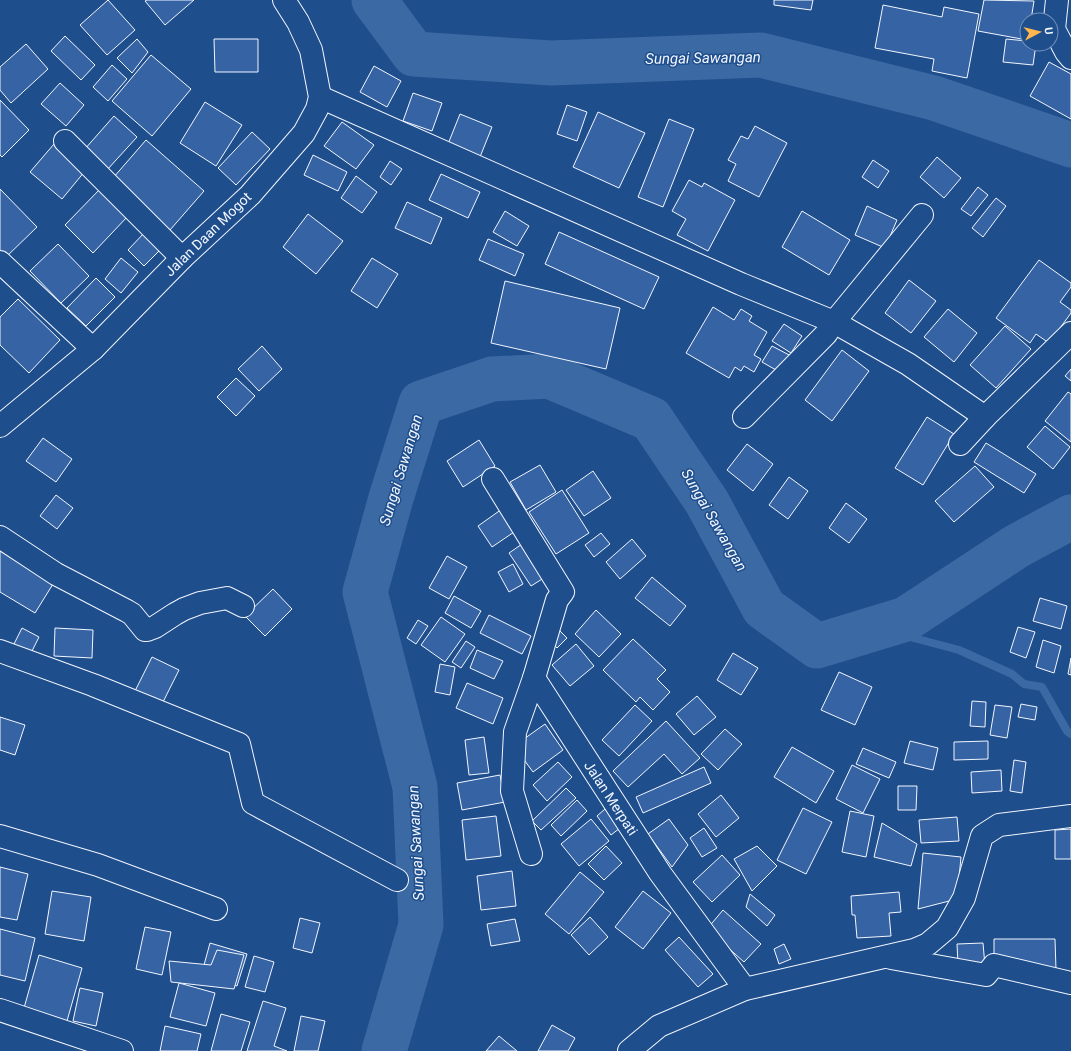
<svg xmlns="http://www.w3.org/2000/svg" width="1071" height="1051" font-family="Roboto,sans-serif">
<rect width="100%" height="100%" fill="#1f4e8c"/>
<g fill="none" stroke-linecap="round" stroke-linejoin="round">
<path stroke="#3b69a3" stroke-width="8" d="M876,628l83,22 53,24 12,10 18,3 25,44 4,3"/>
<g stroke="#3b69a3" stroke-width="45">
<path d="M374,0l40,54 137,9 210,-8 173,43 137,47"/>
<path d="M384,1051l37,-126 -6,-138 -50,-195 26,-94 30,-95 71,-24 57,-3 102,43 56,83 57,106 53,38 89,-27 111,-73 54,-29"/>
</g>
</g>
<g fill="#3563a3" stroke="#f2f6ff">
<path d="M108,0l27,30 -28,25 -27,-30z"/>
<path d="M147,0h47l-29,25 -20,-24z"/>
<path d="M774,0h39l-2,10 -37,-5z"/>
<path d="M984,0l50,1 -3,19h-4v20l-49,-9z"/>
<path d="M883,5l59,12 2,-10 35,7 -12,64 -35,-7 2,-12 -59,-11z"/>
<path d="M65,36l30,29 -14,15 -30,-29z"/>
<path d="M137,39l11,13 -16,21 -15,-15z"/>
<path d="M214,39h44v33h-43z"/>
<path d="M1006,39l21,2v3h9l-3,21 -30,-3z"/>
<path d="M26,44l22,25 -37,34 -11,-13v-23z"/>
<path d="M151,55l40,34 -39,47 -40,-35z"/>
<path d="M1049,62l22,12v45l-41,-23z"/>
<path d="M112,65l15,14 -19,22 -15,-14z"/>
<path d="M374,66l27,15 -14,26 -27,-15z"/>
<path d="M60,83l24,22 -18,21 -25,-22z"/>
<path d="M413,93l29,10 -10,28 -29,-10z"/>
<path d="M0,100l29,30 -27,27 -2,-2z"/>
<path d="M205,102l37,23 -26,41 -36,-23z"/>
<path d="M567,105l20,7 -10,29 -20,-7z"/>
<path d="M598,112l47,21 -26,55 -46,-21z"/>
<path d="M460,114l32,13 -12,30 -32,-13z"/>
<path d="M114,116l23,21 -30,33 -23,-20z"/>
<path d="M669,119l25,10 -31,78 -25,-10z"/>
<path d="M342,122l32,23 -18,24 -32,-23z"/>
<path d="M755,126l32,17 -28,54 -31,-16 8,-17 -8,-4 13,-24 7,3z"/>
<path d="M252,132l18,17 -34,36 -18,-17z"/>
<path d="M146,140l58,51 -34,39 -57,-52z"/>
<path d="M54,144l31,27 -23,28 -32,-27z"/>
<path d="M313,155l34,17 -9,19 -34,-16z"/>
<path d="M937,157l24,21 -17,20 -24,-21z"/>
<path d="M873,160l16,11 -11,17 -16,-11z"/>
<path d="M390,161l12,8 -11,16 -11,-8z"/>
<path d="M441,174l39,18 -12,26 -39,-18z"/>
<path d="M356,176l21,16 -15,21 -21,-15z"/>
<path d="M689,180l13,7 2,-4 31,17 -27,51 -31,-16 9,-16 -14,-8z"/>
<path d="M978,187l10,8 -17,21 -10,-7z"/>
<path d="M101,188l27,28 -35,37 -28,-28z"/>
<path d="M0,189l37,38 -33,32 -4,-5z"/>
<path d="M996,198l10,8 -23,31 -11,-9z"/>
<path d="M407,202l35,16 -11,26 -36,-16z"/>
<path d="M867,206l30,14 -12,28 -30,-13z"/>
<path d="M505,211l24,15 -12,20 -24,-14z"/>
<path d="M802,211l48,29 -21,35 -47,-28z"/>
<path d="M308,214l35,27 -27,33 -33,-27z"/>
<path d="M559,232l100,45 -15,32 -99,-45z"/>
<path d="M144,233l17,16 -17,17 -16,-16z"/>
<path d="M488,239l36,15 -9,22 -36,-16z"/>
<path d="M58,244l31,32 -28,27 -31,-32z"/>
<path d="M121,258l17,14 -17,21 -16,-14z"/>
<path d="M372,258l26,16 -21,34 -26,-17z"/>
<path d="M1039,260l32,23v4l-11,15 11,8v3l-22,30 -13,-9 -6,9 -34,-25z"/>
<path d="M96,278l19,19 -29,29 -19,-18z"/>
<path d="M909,280l27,21 -25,32 -26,-20z"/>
<path d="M505,281l115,27 -14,61 -115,-26z"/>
<path d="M18,299l42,41 -31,33 -29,-28v-28z"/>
<path d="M713,307l21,13 7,-11 11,7 -3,5 18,11 -13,23 7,4 -7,13 -10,-6 -3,5 -6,-4 -6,11 -43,-25z"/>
<path d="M948,309l29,24 -23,29 -30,-25z"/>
<path d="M784,324l18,12 -11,17 -19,-12z"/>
<path d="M1005,326l26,23 -35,39 -26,-23z"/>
<path d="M262,346l20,23 -23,22 -21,-22z"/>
<path d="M772,346l21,11 -10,17 -21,-12z"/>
<path d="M842,350l27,21 -37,50 -27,-21z"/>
<path d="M1071,369v12l-6,-5z"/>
<path d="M236,378l19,18 -19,20 -19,-19z"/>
<path d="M1068,392l3,2v48l-26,-21z"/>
<path d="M927,417l27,17 -31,51 -28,-17z"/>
<path d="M1045,426l25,21 -17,22 -26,-22z"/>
<path d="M43,438l29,21 -16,23 -30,-21z"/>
<path d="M479,440l16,26 -32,21 -16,-26z"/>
<path d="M986,443l50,31 -12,19 -50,-31z"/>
<path d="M747,444l26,20 -20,27 -26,-21z"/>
<path d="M540,465l16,27 -30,18 -16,-28z"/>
<path d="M975,466l19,21 -40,35 -19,-21z"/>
<path d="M593,471l18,27 -27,18 -18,-26z"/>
<path d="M789,477l19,14 -20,28 -19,-14z"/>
<path d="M562,490l27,43 -33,21 -27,-42z"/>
<path d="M56,495l17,13 -16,21 -17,-13z"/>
<path d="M846,503l21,16 -18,24 -20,-15z"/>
<path d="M502,509l15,21 -25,17 -14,-21z"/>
<path d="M601,533l9,11 -16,13 -9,-12z"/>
<path d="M632,539l14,17 -26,23 -14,-17z"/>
<path d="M525,542l22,34 -16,10 -22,-33z"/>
<path d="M0,551l53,33 -18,29 -35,-21z"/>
<path d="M447,556l20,11 -18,32 -20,-11z"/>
<path d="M513,564l10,20 -14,8 -11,-20z"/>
<path d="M652,577l34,29 -16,20 -35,-28z"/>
<path d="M273,589l19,20 -27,27 -20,-20z"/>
<path d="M454,596l27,15 -10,17 -26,-15z"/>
<path d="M1040,598l27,8 -6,23 -28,-8z"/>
<path d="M596,610l25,24 -22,23 -24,-23z"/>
<path d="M489,615l42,21 -9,18 -42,-21z"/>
<path d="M441,617l24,17 -20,28 -24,-17z"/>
<path d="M418,620l10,6 -12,18 -9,-6z"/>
<path d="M556,627l11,11 -10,10 -10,-11z"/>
<path d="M1018,627l17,5 -9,26 -16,-6z"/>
<path d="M22,628l17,9 -9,18 -17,-9z"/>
<path d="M55,628l38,2 -1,28 -38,-2z"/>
<path d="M633,639l33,31 -9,9 13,13 -17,18 -13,-13 -4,5 -33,-32z"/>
<path d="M1043,640l18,6 -7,27 -18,-6z"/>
<path d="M466,641l9,6 -14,21 -9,-6z"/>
<path d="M576,644l18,22 -24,20 -18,-21z"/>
<path d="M477,650l26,11 -9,18 -24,-11z"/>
<path d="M733,653l25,15 -17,27 -24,-15z"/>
<path d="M152,657l27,13 -17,34 -27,-13z"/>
<path d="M1071,658v17l-3,-1z"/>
<path d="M440,664l15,3 -5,28 -15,-3z"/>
<path d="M839,672l33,15 -17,38 -34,-15z"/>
<path d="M467,683l36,15 -10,26 -37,-16z"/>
<path d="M697,696l19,21 -22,18 -18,-21z"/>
<path d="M972,701l14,1 -1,25 -15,-1z"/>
<path d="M1021,704l16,3 -2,13 -17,-3z"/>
<path d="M635,705l17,16 -33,35 -17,-16z"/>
<path d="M995,705l17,2 -5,31 -17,-3z"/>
<path d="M0,717l25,8 -10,30 -15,-5z"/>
<path d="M666,721l34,37 -18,16 -18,-20 -36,33 -15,-16z"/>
<path d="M545,724l18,26 -30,22 -19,-26z"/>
<path d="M725,729l17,15 -24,26 -17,-16z"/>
<path d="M484,737l5,36 -20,2 -4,-35z"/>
<path d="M910,741l28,7 -5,22 -29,-7z"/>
<path d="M988,741v18l-34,1v-18z"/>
<path d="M792,747l42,24 -18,32 -42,-26z"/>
<path d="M863,748l33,14 -7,16 -33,-14z"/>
<path d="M1014,760l12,2 -4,31 -12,-2z"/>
<path d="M558,762l14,15 -25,24 -14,-16z"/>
<path d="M852,765l28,14 -17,34 -27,-14z"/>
<path d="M704,767l7,16 -68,30 -7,-16z"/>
<path d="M1001,770l1,21 -30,2 -1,-21z"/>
<path d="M500,775l5,27 -43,8 -5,-27z"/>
<path d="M898,786h19l-1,24h-18z"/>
<path d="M566,788l10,10 -35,32 -9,-9z"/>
<path d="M721,795l18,23 -23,19 -18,-23z"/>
<path d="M577,800l10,11 -26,25 -10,-11z"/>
<path d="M803,808l29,14 -26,52 -29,-14z"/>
<path d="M605,809l15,19 -9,7 -14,-19z"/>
<path d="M850,811l24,5 -8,41 -24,-5z"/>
<path d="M496,816l5,40 -35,4 -4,-40z"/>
<path d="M957,817l2,24 -38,2 -2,-23z"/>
<path d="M591,819l18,22 -30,25 -18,-22z"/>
<path d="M669,819l19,26 -16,22 -24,-33z"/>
<path d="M882,823l35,21 -6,22 -37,-9z"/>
<path d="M704,828l13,20 -15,9 -12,-19z"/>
<path d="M1071,829v30h-16v-29z"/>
<path d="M606,846l16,17 -18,17 -16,-16z"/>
<path d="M757,846l20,20 -25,25 -18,-32z"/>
<path d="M923,853l38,4 -4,42 -39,10z"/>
<path d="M722,855l18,20 -28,27 -19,-20z"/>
<path d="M0,867l28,7 -11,46 -17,-3z"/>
<path d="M512,871l4,35 -35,4 -4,-34z"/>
<path d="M580,872l24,20 -35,42 -24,-20z"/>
<path d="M52,891l39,6 -7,44 -39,-7z"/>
<path d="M643,891l28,22 -28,36 -28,-22z"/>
<path d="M899,892l2,20 -12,1 2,23 -34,2 -2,-23h-3l-1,-19z"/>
<path d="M750,894l25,21 -8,11 -21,-19z"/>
<path d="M723,910l38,34 -17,18 -37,-33z"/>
<path d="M590,917l18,20 -19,18 -18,-20z"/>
<path d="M300,918l20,5 -8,30 -19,-5z"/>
<path d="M515,919l5,22 -29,5 -4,-22z"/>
<path d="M145,927l26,5 -9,43 -26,-6z"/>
<path d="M0,929l35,9 -10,43 -25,-6z"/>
<path d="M679,937l34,37 -15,13 -33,-37z"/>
<path d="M994,939h61l1,31 -62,-11z"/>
<path d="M210,943l37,11 -10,32 -36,-10z"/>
<path d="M983,943l2,23 -27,-2 -1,-20z"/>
<path d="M784,944l7,15 -12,5 -5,-15z"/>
<path d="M217,950l27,5 -10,34 -63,-7 -2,-21 42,4z"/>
<path d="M39,955l43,13 -17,60 -43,-13z"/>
<path d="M254,956l20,6 -9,30 -20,-5z"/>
<path d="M179,983l36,10 -9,33 -36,-9z"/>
<path d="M80,988l23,5 -7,33 -23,-5z"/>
<path d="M263,1001l23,7 -12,38 13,5h-40z"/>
<path d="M221,1014l29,8 -9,29h-30z"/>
<path d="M301,1016l24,5 -7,30h-24z"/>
<path d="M552,1025l23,13 -7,13h-30z"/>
<path d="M165,1026l36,8 -4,17h-37z"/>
<path d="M499,1036l18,15h-31z"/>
</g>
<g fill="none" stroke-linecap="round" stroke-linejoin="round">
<g stroke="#f2f6ff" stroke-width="24">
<g id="minor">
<path d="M1057,0l-3,29 12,23 5,6"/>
<path d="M320,97l421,187 93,38 -8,12 -82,83"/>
<path d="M65,141l117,117"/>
<path d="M922,215l-88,107 74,42 77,53"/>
<path d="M0,262l93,87"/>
<path d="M960,444l25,-27 86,-84"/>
<path d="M493,479l70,113 -6,8 -23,78 126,195 85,116"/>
<path d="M0,537l56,37 71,37 5,3 13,16h2l8,-3 20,-13 9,-5 16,-6 27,-5 16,8"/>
<path d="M0,651l93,34 146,59 14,59 144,77"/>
<path d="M0,836l98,29 118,44"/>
<path d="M531,854l-19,-63 3,-59 19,-54"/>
<path d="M891,958l95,17 8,-10 77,18"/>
<path d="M0,1010l122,41"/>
<path d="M629,1051l30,-25 86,-37 169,-39 14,-6 19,-16 17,-30 18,-62 17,-11 72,-9"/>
</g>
</g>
<g stroke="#f2f6ff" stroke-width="24">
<path id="major" d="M0,426l93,-77 89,-91 68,-63 54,-62 13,-24 3,-12 -9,-47 -13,-28 -14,-22"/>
</g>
<use href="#minor" stroke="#1f4e8c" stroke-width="22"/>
<use href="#major" stroke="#1f4e8c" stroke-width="22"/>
</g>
<g text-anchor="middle" stroke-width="3" stroke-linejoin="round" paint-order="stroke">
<g font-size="14" fill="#f2f6ff" stroke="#1f4e8c">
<text transform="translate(208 234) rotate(-44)" y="5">Jalan Daan Mogot</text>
<text transform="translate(611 798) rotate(57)" y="5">Jalan Merpati</text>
</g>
<g font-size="15" font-style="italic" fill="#f2f6ff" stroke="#1f4e8c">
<text transform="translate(703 58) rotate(-1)" y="5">Sungai Sawangan</text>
<text transform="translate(401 470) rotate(-73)" y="5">Sungai Sawangan</text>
<text transform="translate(714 520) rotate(60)" y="5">Sungai Sawangan</text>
<text transform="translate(416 843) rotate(-93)" y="5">Sungai Sawangan</text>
</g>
</g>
<g transform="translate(1039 32) rotate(83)"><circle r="19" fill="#1f4e8c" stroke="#7391ba"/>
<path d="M0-3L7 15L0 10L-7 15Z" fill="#ffb74d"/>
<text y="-6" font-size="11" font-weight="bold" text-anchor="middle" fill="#f2f6ff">U</text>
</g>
</svg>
